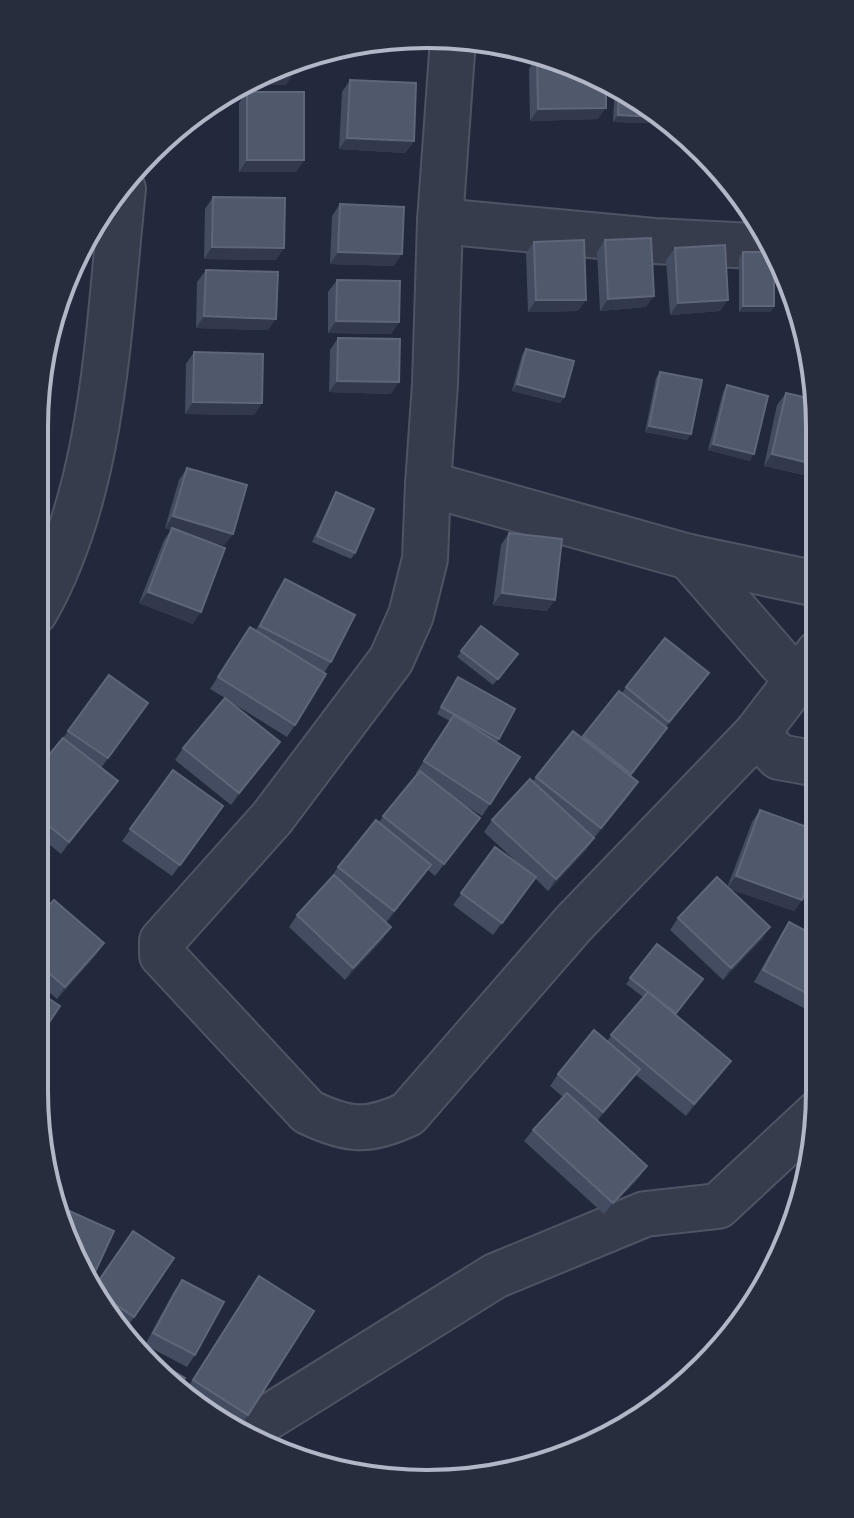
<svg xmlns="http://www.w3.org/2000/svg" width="854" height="1518" font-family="Manrope,sans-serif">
<rect width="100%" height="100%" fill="#23293c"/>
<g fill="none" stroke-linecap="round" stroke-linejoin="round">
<g stroke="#4f5464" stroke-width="48">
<g id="minor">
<path d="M453,39l-13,182 -5,163 -7,100 -3,75 -14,56 -20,45 -119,158 -110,123v14l146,157c40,19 60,21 100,2l166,-191 182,-189 62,-81"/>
<path d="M440,221l214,20 119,6"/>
<path d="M428,484l261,73 128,27"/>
<path d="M689,557l108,124"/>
<path d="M35,612c70,-123 73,-284 88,-423"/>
<path d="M756,734l23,23 39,7"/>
<path d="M243,1433l252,-157 150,-62 73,-8 101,-94"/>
</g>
</g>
<use href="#minor" stroke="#363c4c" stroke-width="44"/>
</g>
<g fill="#444c61">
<path d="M537,57l61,62 -68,2 -1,-52z"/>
<path d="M350,80l64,61 -9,12 -66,-4 3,-57z"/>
<path d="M615,84l9,3 31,30 -5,6 -37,-1z"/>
<path d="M247,92l57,68 -8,12h-57v-69z"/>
<path d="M213,197l63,63 -72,-1 1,-50z"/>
<path d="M340,204l54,62 -64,-2 2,-48z"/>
<path d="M605,240l41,67 -46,4 -3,-59z"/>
<path d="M534,242l44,69 -50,1 -2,-59z"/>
<path d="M675,248l45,63 -50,4 -4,-55z"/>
<path d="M743,252l31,54 -4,6h-31v-54z"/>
<path d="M206,270l62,60 -72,-2 1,-46z"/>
<path d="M337,280l62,42 -8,12 -63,-1v-41z"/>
<path d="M338,338l53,56 -62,-2 1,-42z"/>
<path d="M526,349l38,48 -4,6 -48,-12 10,-36z"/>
<path d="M194,352l68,51 -8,12 -69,-1 1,-50z"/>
<path d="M660,372l27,68 -42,-8 11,-54z"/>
<path d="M727,385l23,76 -42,-11 15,-58z"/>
<path d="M786,393l31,7v78l-53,-12 13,-61z"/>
<path d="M187,468l46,66 -9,11 -26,-7 -5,86 -54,-21 25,-63 7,-10 -6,-2 14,-48z"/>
<path d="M336,492l19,61 -4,6 -39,-17 20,-43z"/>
<path d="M509,533l38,78 -54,-6 8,-60z"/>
<path d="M285,579l46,83 -7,11 -29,52 -8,12 -58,-36 51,41 -49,63 -56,-45 8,-12 42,-50 -15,-9 40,-62 6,3 21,-39z"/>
<path d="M481,626l37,28 -25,31 -36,-28z"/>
<path d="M109,675l39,28 -47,65 17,13 -57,73 -21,-17 9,9 -8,12 -7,7v-92l29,-35z"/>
<path d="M458,677l57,32 -18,33 -7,62 -8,12 -22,-14 20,16 -45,58 -7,-6 -42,53 -3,16 -38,41 -56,-53 8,-12 33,-36 8,-12 41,-45 38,-48 -1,-1 34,-52 -13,-7z"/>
<path d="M700,685l-34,42 -7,13 -28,36 7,6 -8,12 -36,44 -8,12 -38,41 -13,-13 -42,57 -40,-30 42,-58 26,19 -37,-34 8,-12 41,-39 40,-50 9,7 37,-47 3,2 4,-6z"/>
<path d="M173,770l50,36 -51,70 -50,-35z"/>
<path d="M760,810l42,90 -8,11 -67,-23 25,-66z"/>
<path d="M678,918l92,9 -8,12 -39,41 -53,-50z"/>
<path d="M34,922l70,21 -8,12 -39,44 -23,-20z"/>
<path d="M789,922l30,16v78l-65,-34 27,-48z"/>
<path d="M657,944l46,35 -27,36 47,57 -37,44 -50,-41 -39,46 42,57 -35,36 -80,-73 9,-11 30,-33 -13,-11 8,-12 49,-33 36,-44 -17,-13z"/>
<path d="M174,1258l-48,71 -18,-12 -15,-28z"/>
<path d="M259,1276l-11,139 -8,11 -55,-34z"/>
<path d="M182,1280l13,75 -8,12 -42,-22 29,-54z"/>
</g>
<g fill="#32394d">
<path d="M273,73h21l-8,12h-36z"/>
<path d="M606,108l-8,11 -68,2 8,-12z"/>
<path d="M618,115l37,2 -5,6 -37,-1z"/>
<path d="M347,138l67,3 -9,12 -66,-4z"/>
<path d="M247,160h57l-8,12h-57z"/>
<path d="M212,247l72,1 -8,12 -72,-1z"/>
<path d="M338,252l64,2 -8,12 -64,-2z"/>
<path d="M654,296l-8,11 -46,4 8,-12z"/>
<path d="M536,300h50l-8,11 -50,1z"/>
<path d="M728,300l-8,11 -50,4 8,-12z"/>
<path d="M743,306h31l-4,6h-31z"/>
<path d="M204,316l72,3 -8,11 -72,-2z"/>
<path d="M336,321l63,1 -8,12 -63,-1z"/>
<path d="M337,381l62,1 -8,12 -62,-2z"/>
<path d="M517,384l47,13 -4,6 -48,-12z"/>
<path d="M193,402l69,1 -8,12 -69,-1z"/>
<path d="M649,426l42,8 -4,6 -42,-8z"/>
<path d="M713,444l41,10 -4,7 -42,-11z"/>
<path d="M772,454l45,11v13l-53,-12z"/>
<path d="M173,516l60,18 -9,11 -59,-17z"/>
<path d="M148,592l53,20 -8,12 -54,-21z"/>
<path d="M502,593l53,7 -8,11 -54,-6z"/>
<path d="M709,673l-9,12 -39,49 8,-12z"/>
<path d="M280,742l-8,12 -41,51 8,-12z"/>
<path d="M118,781l-8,12 -49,61 8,-12z"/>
<path d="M638,782l-8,12 -37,46 8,-12z"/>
<path d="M594,838l-8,12 -38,41 8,-12z"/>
<path d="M49,846l-8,12 -7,7v-4z"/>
<path d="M431,865l-8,12 -38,46 9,-12z"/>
<path d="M736,876l66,24 -8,11 -67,-23z"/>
<path d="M391,927l-8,12 -38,41 8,-12z"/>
<path d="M770,927l-8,12 -39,41 8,-12z"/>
<path d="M104,943l-8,12 -39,44 8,-12z"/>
<path d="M731,1061l-8,11 -37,44 8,-12z"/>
<path d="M640,1069l-8,11 -37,44 8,-12z"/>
<path d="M647,1166l-8,12 -35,36 9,-11z"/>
</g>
<g fill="#50586c" stroke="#5f667a" stroke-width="2">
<path d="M537,57l69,24v27l-68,1z"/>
<path d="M295,62l-1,11h-21z"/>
<path d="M350,80l66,3 -2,58 -67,-3z"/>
<path d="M619,85l5,2 31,24v6l-37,-2z"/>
<rect x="247" y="92" width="57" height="68"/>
<path d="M213,197l72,1 -1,50 -72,-1z"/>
<path d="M340,204l64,3 -2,47 -64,-2z"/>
<path d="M651,238l3,58 -46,3 -3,-59z"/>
<path d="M584,240l2,60h-50l-2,-58z"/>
<path d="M725,245l3,55 -50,3 -3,-55z"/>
<rect x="743" y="252" width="31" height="54"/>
<path d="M206,270l72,2 -2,47 -72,-3z"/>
<path d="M337,280l63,1 -1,41 -63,-1z"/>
<path d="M338,338l62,1 -1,43 -62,-1z"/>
<path d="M526,349l48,12 -10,36 -47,-13z"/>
<path d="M194,352l69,2 -1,49 -69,-1z"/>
<path d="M660,372l42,8 -11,54 -42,-8z"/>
<path d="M727,385l41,11 -14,58 -41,-10z"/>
<path d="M786,393l31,7v65l-45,-11z"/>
<path d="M187,468l60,17 -14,49 -60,-18z"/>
<path d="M336,492l38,17 -19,44 -38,-17z"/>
<path d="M172,528l53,20 -24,64 -53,-20z"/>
<path d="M509,533l53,6 -7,61 -53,-7z"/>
<path d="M285,579l70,36 -24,47 -71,-36z"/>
<path d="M481,626l37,28 -20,25 -37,-28z"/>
<path d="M250,627l76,47 -31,51 -77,-48z"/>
<path d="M665,638l44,35 -40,49 -43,-35z"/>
<path d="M109,675l39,28 -40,55 -40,-27z"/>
<path d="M458,677l57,32 -16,30 -58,-32z"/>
<path d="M619,691l48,37 -36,46 -48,-38z"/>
<path d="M225,698l55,44 -41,51 -56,-45z"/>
<path d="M454,715l66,42 -30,47 -66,-43z"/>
<path d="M573,731l65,51 -37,46 -65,-51z"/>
<path d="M63,738l55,43 -49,61 -35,-28v-41z"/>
<path d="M173,770l50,36 -43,59 -50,-36z"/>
<path d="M420,771l60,47 -36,46 -61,-48z"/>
<path d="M530,779l64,59 -38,41 -64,-59z"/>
<path d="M760,810l58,21v24l-16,45 -66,-24z"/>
<path d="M376,820l55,45 -37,46 -56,-44z"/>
<path d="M34,832l15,14 -15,15z"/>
<path d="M495,847l41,30 -34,46 -41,-30z"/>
<path d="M334,875l57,52 -38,41 -56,-53z"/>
<path d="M717,877l53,50 -39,41 -53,-50z"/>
<path d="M54,900l50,43 -39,44 -31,-27v-38z"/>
<path d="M789,922l30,16v62l-56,-30z"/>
<path d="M657,944l46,35 -27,34 -46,-35z"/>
<path d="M34,989l26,17 -26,39z"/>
<path d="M648,992l83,69 -37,43 -83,-69z"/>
<path d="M594,1030l46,39 -37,43 -45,-38z"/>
<path d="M567,1093l80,73 -34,37 -80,-73z"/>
<path d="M56,1205l58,26 -24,52 -35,-66 -1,-6z"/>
<path d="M133,1231l41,27 -40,59 -41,-28z"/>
<path d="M259,1276l55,35 -66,104 -55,-35z"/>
<path d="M182,1280l42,22 -29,53 -42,-22z"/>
<path d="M140,1351l45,27 -7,11 -39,-37z"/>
</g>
<path d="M0 0H854V1518H0ZM427 48H427A379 379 0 0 1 806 427V1091A379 379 0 0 1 427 1470H427A379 379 0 0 1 48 1091V427A379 379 0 0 1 427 48Z" fill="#282d3d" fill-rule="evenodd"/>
<path fill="none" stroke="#b2b7c8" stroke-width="4" d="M427 48H427A379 379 0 0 1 806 427V1091A379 379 0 0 1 427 1470H427A379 379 0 0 1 48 1091V427A379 379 0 0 1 427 48Z"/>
</svg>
